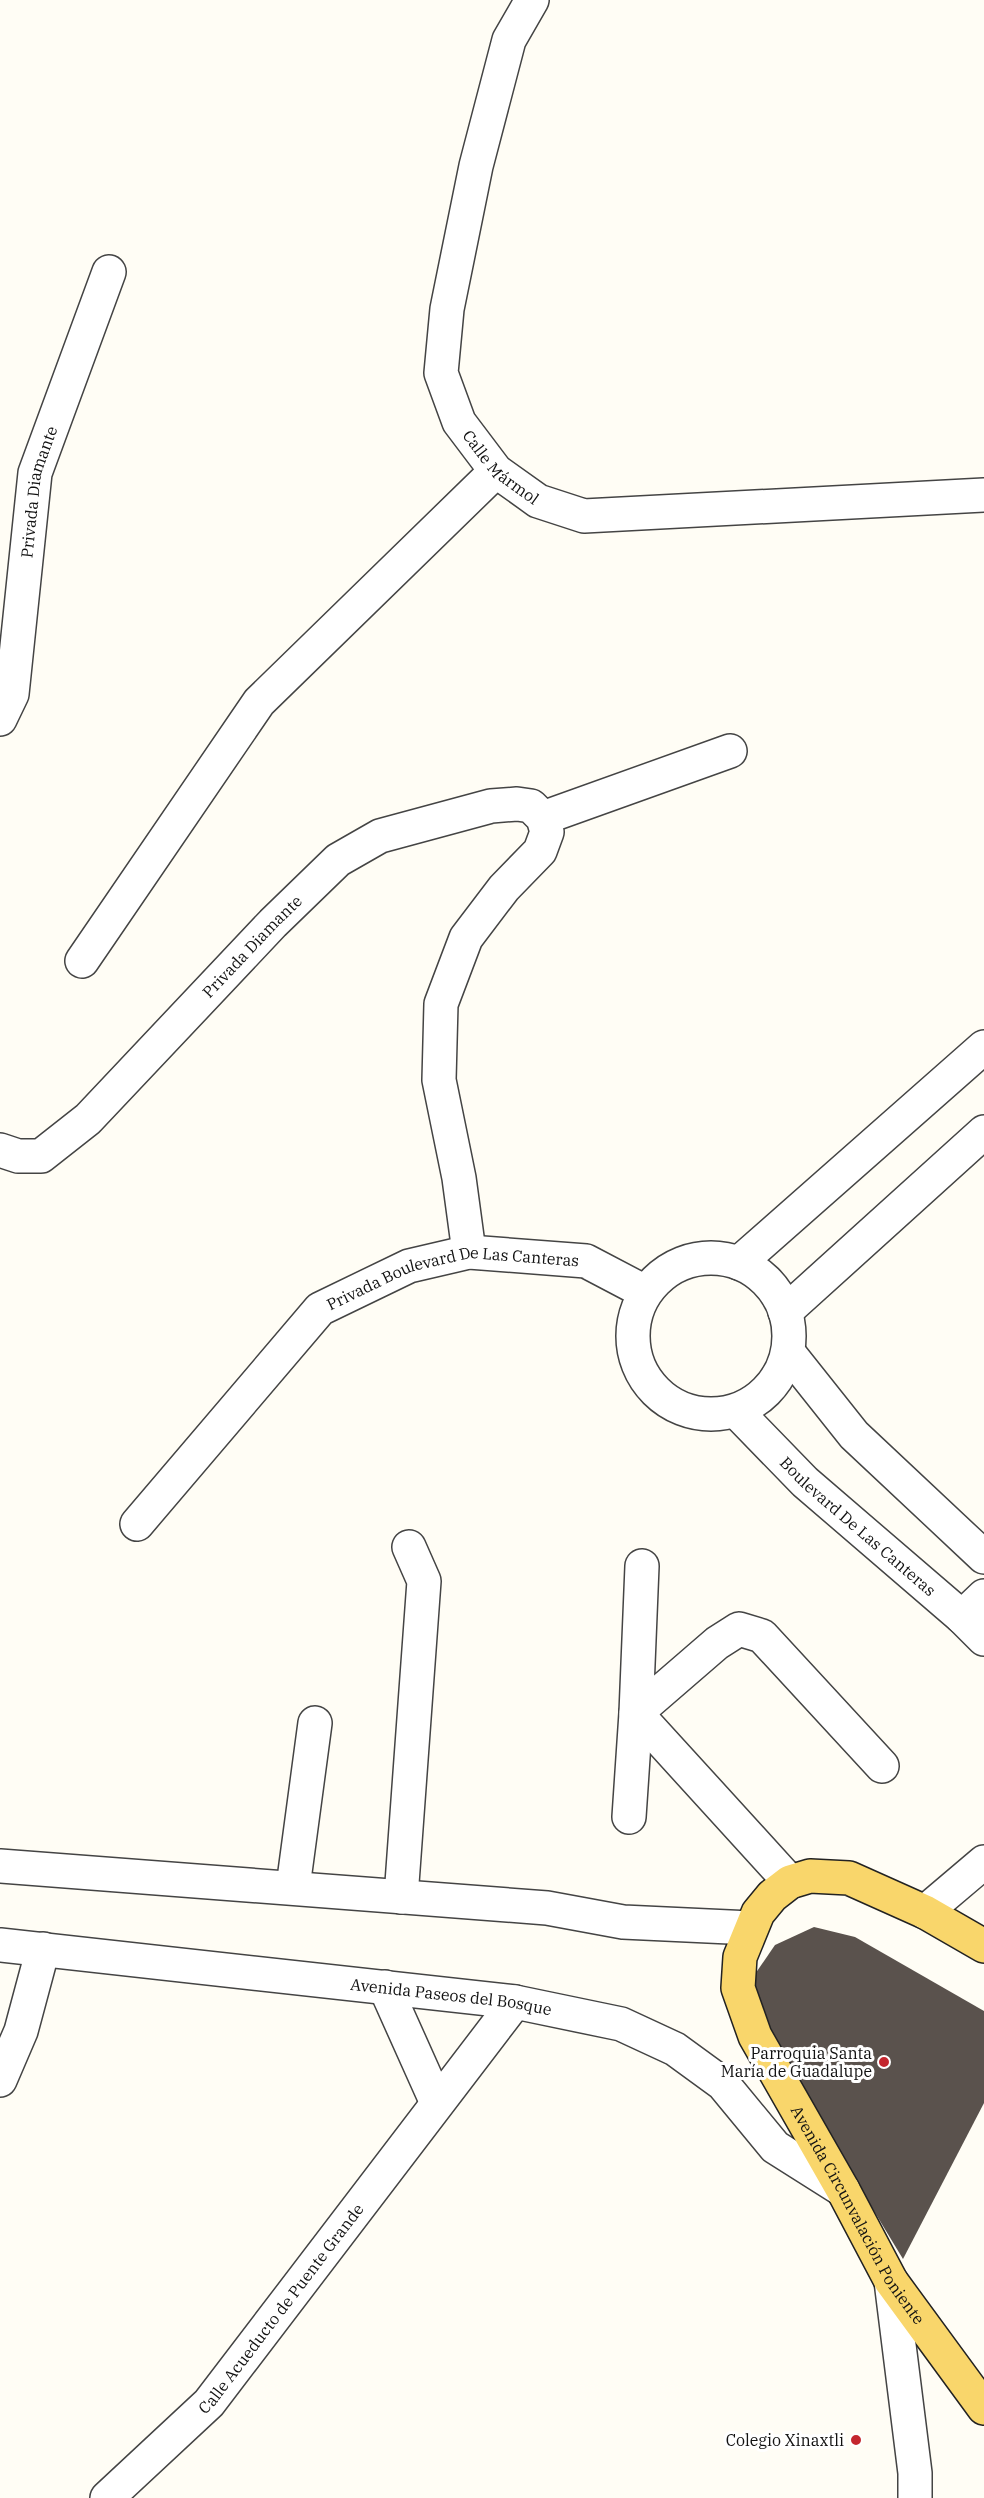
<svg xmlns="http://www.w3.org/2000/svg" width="984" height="2498" font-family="'IBM Plex Serif',serif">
<rect width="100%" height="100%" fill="#fffdf5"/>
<path fill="#5a524d" d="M814,1927l41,10 129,74v92l-81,156 -144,-238 -6,-44 22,-32z"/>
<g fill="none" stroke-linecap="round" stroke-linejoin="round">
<g stroke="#444" stroke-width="36">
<g id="minor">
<path id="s1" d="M532,0l-23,40 -33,126 -29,143 -6,64 18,49 37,49 42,30 46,15 400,-21"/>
<path id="s2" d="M0,719l12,-25 23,-221 74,-201"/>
<path d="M543,818l187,-67"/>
<path d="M82,961l177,-259 237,-231"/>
<path id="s3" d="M0,1150l18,6h23l47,-37 185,-196 65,-63 42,-24 111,-30 26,-2 14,2 12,12 4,14 -7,19 -36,37 -38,50 -25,66 -2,76 20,98 10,74"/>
<circle cx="711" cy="1336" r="78"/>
<path d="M739,1263l245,-216"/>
<path d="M785,1312l199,-180"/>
<path d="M788,1352l66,83 130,122"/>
<path id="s4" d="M736,1411l69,71 157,135 22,22"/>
<path id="s5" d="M137,1524l183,-215 89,-43 60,-14 117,9 59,31"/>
<path d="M962,1617l22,-21"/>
<path d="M629,1817l7,-104 6,-147"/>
<path d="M0,1866l547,42 76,14 128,6"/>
<path d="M790,1882l-154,-169 81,-70 22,-14 23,7 120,130"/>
<path d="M293,1887l22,-164"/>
<path d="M401,1897l23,-316 -15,-34"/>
<path d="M925,1912l59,-50"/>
<path id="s6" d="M0,1945l515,57 106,22 54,25 48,35 52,63 68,43"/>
<path d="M385,1987l52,116"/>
<path d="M0,2080l21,-49 22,-82"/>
<path d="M891,2281l24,192v25"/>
<path id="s7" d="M107,2498l102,-95 306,-401"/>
</g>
</g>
<g stroke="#222" stroke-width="36">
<g id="major">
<path id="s8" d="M984,1946l-59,-34 -76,-34 -39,-2 -20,6 -18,14 -14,17 -18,44 -2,31 17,48 88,154 48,91 93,127"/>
</g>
</g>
<use href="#minor" stroke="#fff" stroke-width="33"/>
<use href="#major" stroke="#f9d66b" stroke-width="33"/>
</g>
<g fill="#c4262e" stroke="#fff" stroke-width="2">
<circle cx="884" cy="2062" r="6"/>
<circle cx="856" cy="2440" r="6"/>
</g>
<g text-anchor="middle" stroke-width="6" stroke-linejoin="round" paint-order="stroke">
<g font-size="16" fill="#111" stroke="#fff">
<text dy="6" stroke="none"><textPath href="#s1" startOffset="501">Calle Mármol</textPath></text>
<text dy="6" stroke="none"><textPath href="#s2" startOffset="232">Privada Diamante</textPath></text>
<text dy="6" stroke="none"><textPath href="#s3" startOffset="340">Privada Diamante</textPath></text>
<text dy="6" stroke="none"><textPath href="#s5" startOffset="422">Privada Boulevard De Las Canteras</textPath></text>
<text dy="6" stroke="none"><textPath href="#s4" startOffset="168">Boulevard De Las Canteras</textPath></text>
<text dy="6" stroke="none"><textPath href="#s6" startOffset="454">Avenida Paseos del Bosque</textPath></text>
<text dy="6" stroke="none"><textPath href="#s8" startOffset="592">Avenida Circunvalación Poniente</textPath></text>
<text dy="6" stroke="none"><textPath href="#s7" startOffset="258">Calle Acueducto de Puente Grande</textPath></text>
</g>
<g font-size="16" fill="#111" stroke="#fff" text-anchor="end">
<text x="872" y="2059">Parroquia Santa<tspan x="872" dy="18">María de Guadalupe</tspan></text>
<text x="844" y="2446">Colegio Xinaxtli</text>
</g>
</g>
</svg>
